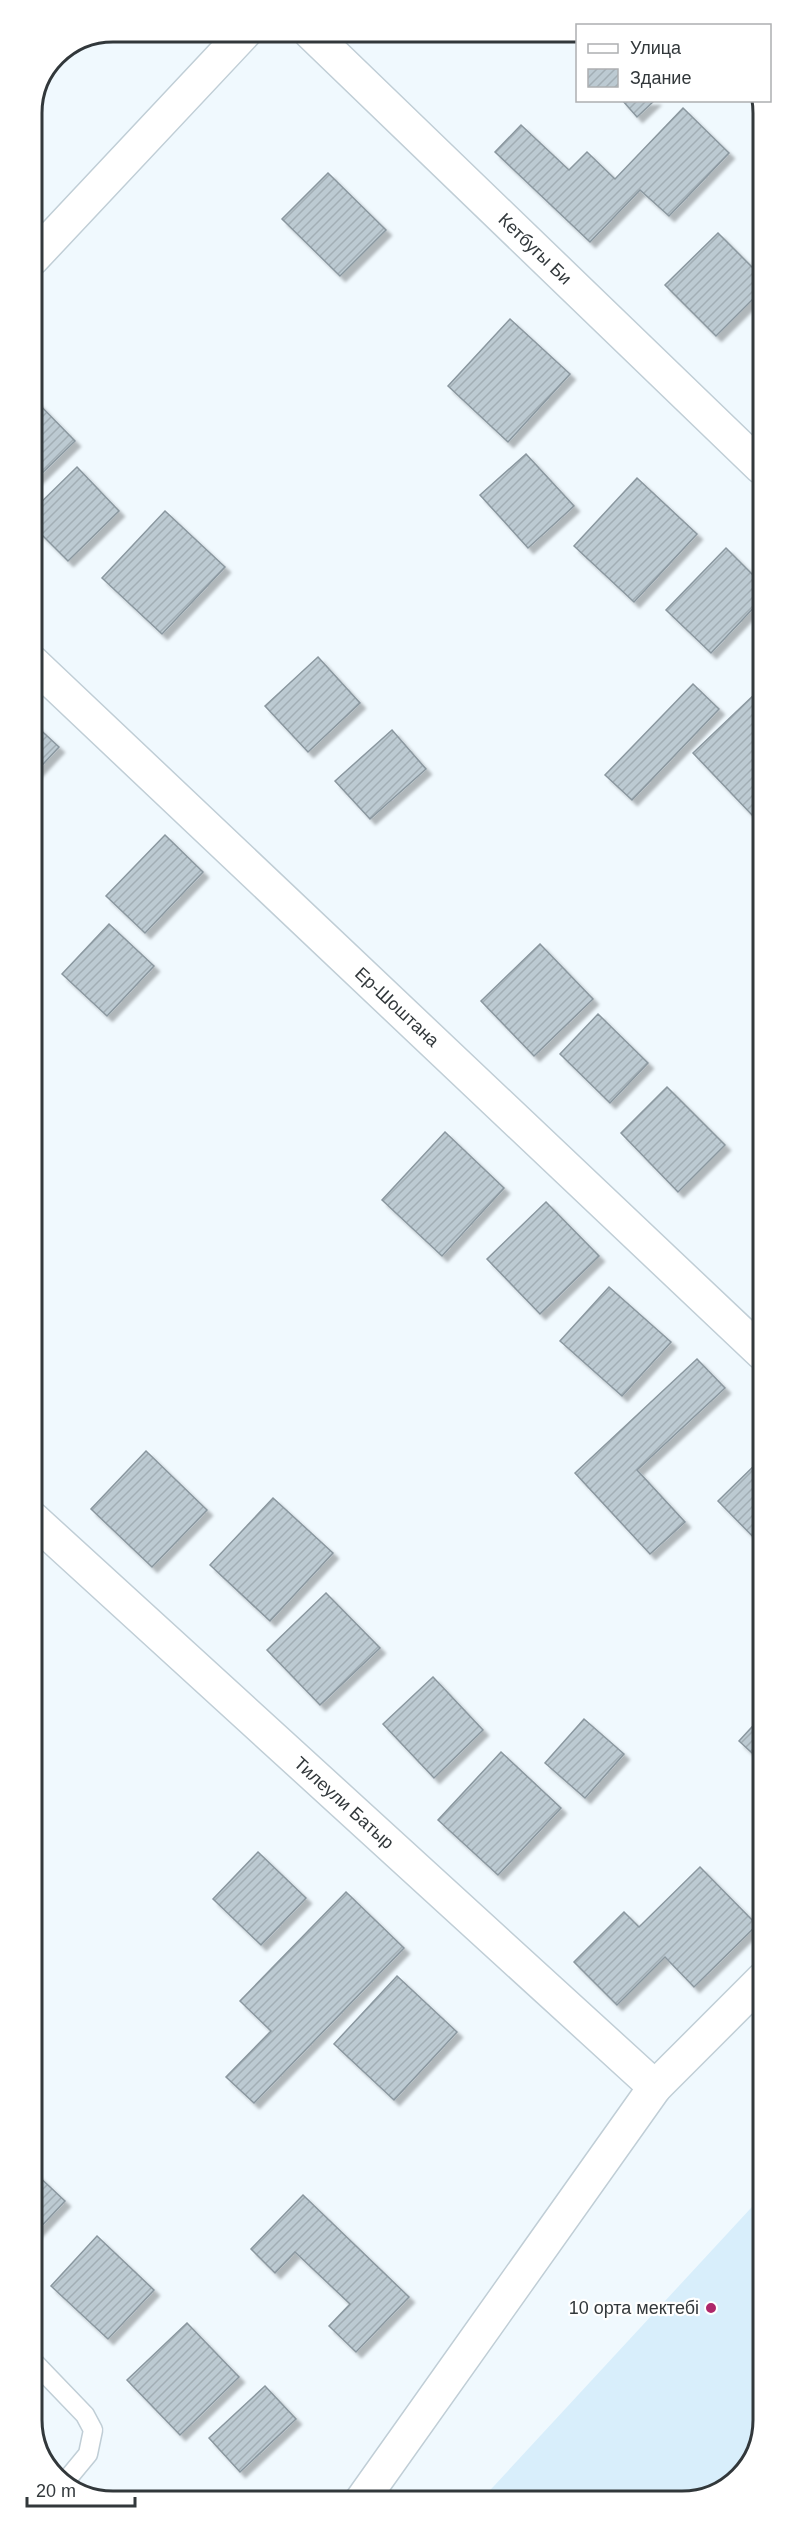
<svg xmlns="http://www.w3.org/2000/svg" width="795" height="2533" font-family="Arial,sans-serif">
<defs>
<pattern id="building-hatch" width="6" height="6" patternUnits="userSpaceOnUse" patternTransform="scale(1.5)"><rect width="6" height="6" fill="#bccad2"/><path d="M-1 1l2-2M0 6l6-6M5 7l2-2" fill="none" stroke="#a2aeb5"/></pattern>
<filter id="shadow"><feDropShadow dx="5.5" dy="5.5" stdDeviation="1.5" flood-color="#0004"/></filter>
</defs>
<rect width="100%" height="100%" fill="#f0f9fe"/>
<path fill="#d8eefb" d="M763,2195v225l-17,50 -43,29 -222,1z"/>
<g fill="url(#building-hatch)" stroke="#8a979f" stroke-width="1.5" filter="url(#shadow)">
<path d="M622,100h33l-18,17z"/>
<path d="M683,108l46,45 -60,63 -29,-26 -50,52 -95,-90 26,-27 48,45 18,-18 28,27z"/>
<path d="M328,173l58,57 -46,46 -58,-57z"/>
<path d="M718,233l43,43v15l-45,45 -51,-51z"/>
<path d="M510,319l60,55 -62,68 -60,-56z"/>
<path d="M32,397l43,44 -43,42z"/>
<path d="M526,454l48,52 -46,42 -48,-53z"/>
<path d="M77,467l42,44 -51,50 -36,-36v-14z"/>
<path d="M637,478l60,56 -63,68 -60,-56z"/>
<path d="M165,511l60,56 -63,67 -60,-56z"/>
<path d="M726,548l35,35v17l-50,53 -45,-43z"/>
<path d="M318,657l42,46 -52,49 -43,-46z"/>
<path d="M693,684l26,25 -87,91 -27,-25z"/>
<path d="M758,691l3,3 1,112 -10,9 -59,-62z"/>
<path d="M32,722l27,25 -27,29z"/>
<path d="M392,730l34,39 -56,50 -35,-38z"/>
<path d="M165,835l38,37 -58,61 -39,-37z"/>
<path d="M109,924l45,42 -47,50 -45,-42z"/>
<path d="M540,944l53,55 -59,57 -53,-55z"/>
<path d="M598,1014l50,49 -38,40 -50,-49z"/>
<path d="M667,1087l58,58 -47,47 -57,-59z"/>
<path d="M445,1132l59,56 -62,68 -60,-56z"/>
<path d="M546,1202l53,54 -59,58 -53,-55z"/>
<path d="M609,1287l62,55 -49,54 -62,-55z"/>
<path d="M697,1359l28,29 -88,82 48,52 -35,32 -75,-81z"/>
<path d="M146,1451l61,59 -55,57 -61,-58z"/>
<path d="M762,1458v88l-44,-45z"/>
<path d="M273,1498l60,55 -63,68 -60,-56z"/>
<path d="M326,1593l54,55 -60,57 -53,-55z"/>
<path d="M433,1677l50,53 -49,48 -51,-54z"/>
<path d="M763,1715v48l-24,-22z"/>
<path d="M584,1719l40,35 -39,44 -40,-35z"/>
<path d="M501,1752l60,56 -63,67 -60,-55z"/>
<path d="M258,1852l48,46 -45,47 -48,-46z"/>
<path d="M700,1867l57,58 -63,62 -29,-30 -48,48 -43,-43 50,-50 15,15z"/>
<path d="M346,1892l58,56 -150,155 -28,-26 45,-46 -31,-30z"/>
<path d="M397,1976l60,56 -63,68 -60,-56z"/>
<path d="M34,2172l31,29 -31,33z"/>
<path d="M303,2195l106,102 -53,55 -27,-26 21,-22 -55,-52 -20,21 -24,-24z"/>
<path d="M97,2236l57,54 -46,49 -57,-53z"/>
<path d="M187,2323l52,54 -59,58 -53,-55z"/>
<path d="M265,2386l31,33 -56,53 -31,-34z"/>
</g>
<g fill="none" stroke-linecap="round" stroke-linejoin="round">
<g stroke="#c0ced6" stroke-width="21">
<path id="lane" d="M34,2362l51,53 8,15 -5,24 -24,29"/>
</g>
<g stroke="#c0ced6" stroke-width="36">
<g id="street">
<path d="M310,32l451,435"/>
<path d="M32,259l213,-227"/>
<path d="M32,662l730,691"/>
<path d="M33,1519l622,568"/>
<path d="M362,2500l293,-413 108,-108"/>
</g>
</g>
<use href="#lane" stroke="#fff" stroke-width="18"/>
<use href="#street" stroke="#fff" stroke-width="33"/>
</g>
<circle fill="#ae276a" stroke="#fff" stroke-width="2" cx="711" cy="2308" r="6"/>
<g text-anchor="middle" stroke-width="4.5" stroke-linejoin="round" paint-order="stroke">
<g font-size="18" fill="#32383b" stroke="#fff">
<text transform="translate(535 249) rotate(44)" y="6">Кетбугы Би</text>
<text transform="translate(397 1007) rotate(43)" y="6">Ер-Шоштана</text>
<text transform="translate(344 1803) rotate(42)" y="6">Тилеули Батыр</text>
</g>
<g font-size="18" fill="#32383b" stroke="#fff" text-anchor="end">
<text x="699" y="2314">10 орта мектебі</text>
</g>
</g>
<path d="M0 0H795V2533H0ZM113 42H682A71 71 0 0 1 753 113V2420A71 71 0 0 1 682 2491H113A71 71 0 0 1 42 2420V113A71 71 0 0 1 113 42Z" fill="#fff" fill-rule="evenodd"/>
<path fill="none" stroke="#32383b" stroke-width="3" d="M113 42H682A71 71 0 0 1 753 113V2420A71 71 0 0 1 682 2491H113A71 71 0 0 1 42 2420V113A71 71 0 0 1 113 42Z"/>
<rect x="576" y="24" width="195" height="78" fill="#ffffff" stroke="#adafb1" stroke-width="1.5"/>
<rect x="588" y="44" width="30" height="9" fill="#ffffff" stroke="#adafb1" stroke-width="1.5"/>
<text x="630" y="54" font-size="18" fill="#32383b">Улица</text>
<rect x="588" y="69" width="30" height="18" fill="url(#building-hatch)" stroke="#adafb1" stroke-width="1.5"/>
<text x="630" y="84" font-size="18" fill="#32383b">Здание</text>
<path d="M27 2497v9h108v-9" fill="none" stroke="#32383b" stroke-width="3"/>
<text x="36" y="2497" font-size="18" fill="#32383b" stroke="#ffffff" stroke-width="4.5" paint-order="stroke">20 m</text>
</svg>
